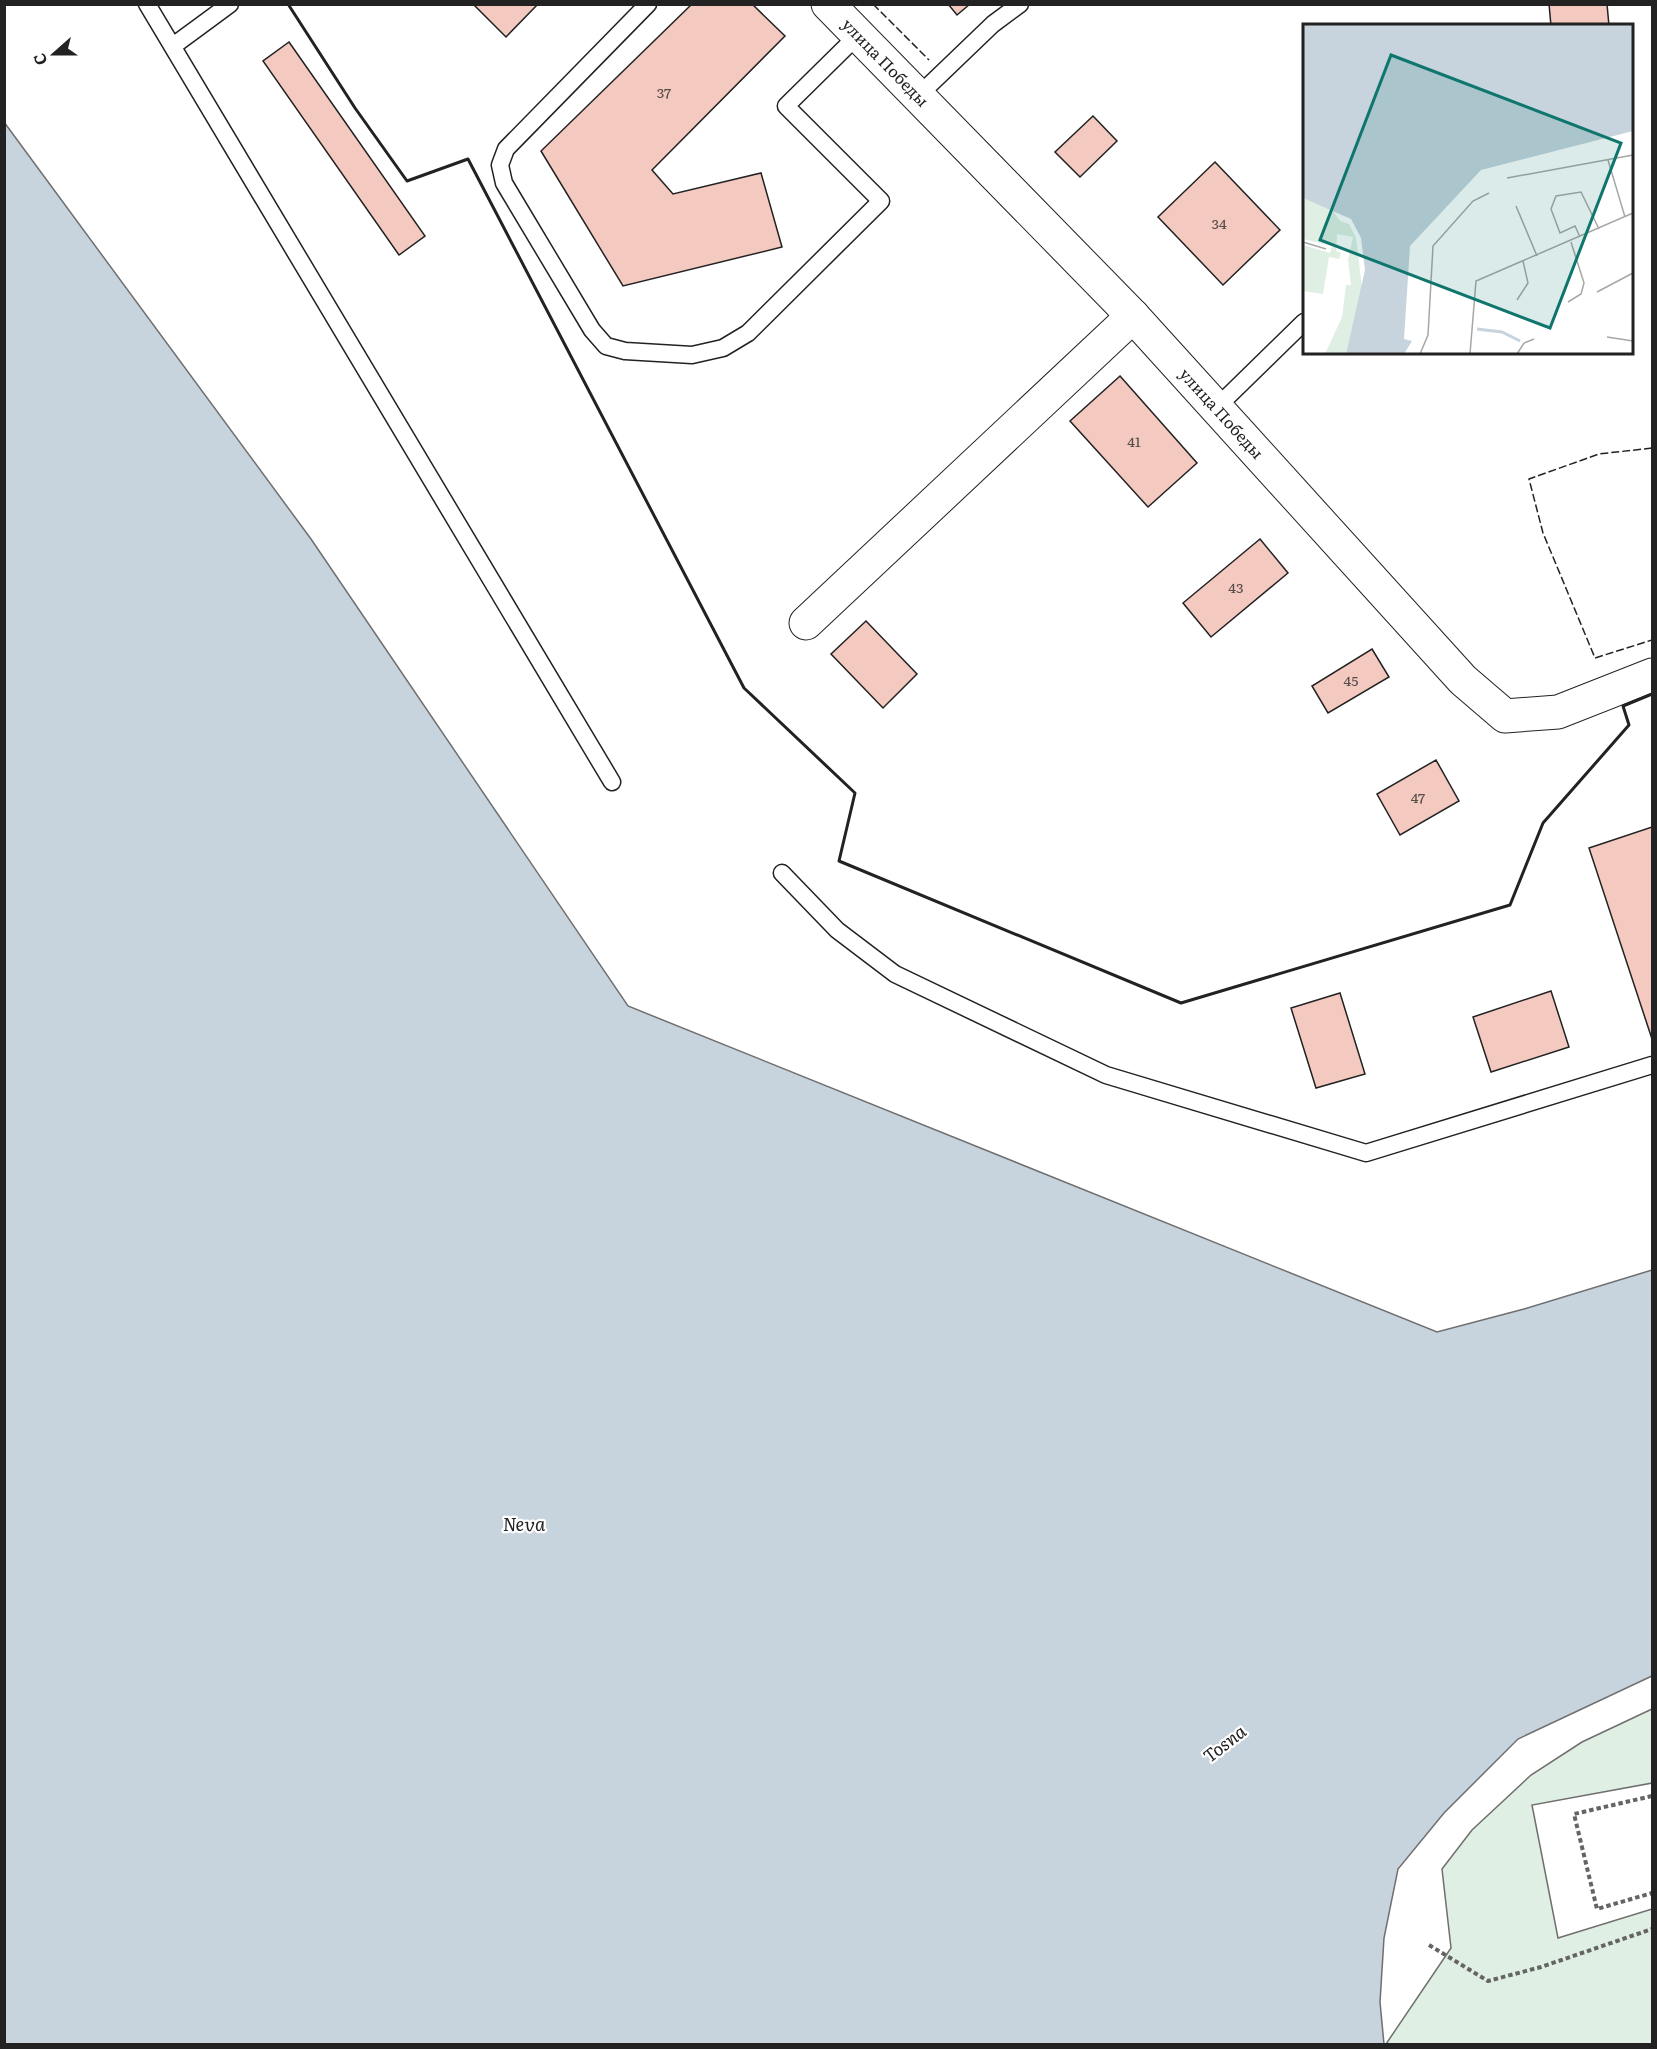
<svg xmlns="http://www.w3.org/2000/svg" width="1657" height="2049" font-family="Literata,serif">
<rect width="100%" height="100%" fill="#fff"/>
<path fill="#e0efe3" stroke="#6f6f6f" stroke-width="1.5" d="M1652,1709v74l-120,22 26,133 94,-29v135h-266l65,-96 -9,-79 30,-39 59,-55 51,-33z"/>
<path fill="#c7d3dd" stroke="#6f6f6f" stroke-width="1.5" d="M4,122l307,417 317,467 809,326 87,-23 128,-39v406l-134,63 -74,74 -46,56 -14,69 -4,64 4,42h-1379z"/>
<g fill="#f3c9c0" stroke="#222" stroke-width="1.5">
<path d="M473,4h65l-32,33z"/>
<path d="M692,4h60l33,32 -133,134 21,24 88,-21 21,74 -159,39 -82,-135z"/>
<path d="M948,4h22l-13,11z"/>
<path d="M1549,4h58l2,22h-58z"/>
<path d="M289,42l136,194 -26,19 -136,-194z"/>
<path d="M1093,116l24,25 -37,36 -25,-25z"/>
<path d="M1215,162l65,68 -57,55 -65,-68z"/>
<path d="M1120,376l77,87 -49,44 -78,-86z"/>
<path d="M1260,539l28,34 -77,64 -28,-34z"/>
<path d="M866,621l51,53 -34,34 -52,-54z"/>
<path d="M1372,649l17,28 -61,36 -16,-27z"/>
<path d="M1436,760l23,41 -59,34 -23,-41z"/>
<path d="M1652,827v212l-63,-191z"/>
<path d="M1551,991l18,56 -78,25 -18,-55z"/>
<path d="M1340,993l25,81 -49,14 -25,-80z"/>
</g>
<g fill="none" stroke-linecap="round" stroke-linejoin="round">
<g stroke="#222" stroke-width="19">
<g id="lane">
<path d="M147,4l465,778"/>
<path d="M648,4l-142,145 -6,16 4,18 88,147 14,16 19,5 67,4 31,-7 25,-15 133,-132 -95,-95 72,-71"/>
<path d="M173,46l57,-42"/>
<path d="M919,95l74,-71 27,-20"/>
<path d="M1216,408l88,-86"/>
<path d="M782,873l55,57 58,44 211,101 260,78 286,-88"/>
</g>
</g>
<g stroke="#222" stroke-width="35">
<g id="street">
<path id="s1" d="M828,4l305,312 330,364 42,36 53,-4 94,-37"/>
<path d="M806,623l327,-307"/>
</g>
</g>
<g stroke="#646464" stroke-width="4" stroke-dasharray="4.5 3" stroke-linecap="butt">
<path d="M1652,1796l-78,18 23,95 55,-16"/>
<path d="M1429,1945l59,36 53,-14 111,-38"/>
</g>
<use href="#lane" stroke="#fff" stroke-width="16"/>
<use href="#street" stroke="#fff" stroke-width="33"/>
<g stroke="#222" stroke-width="1.5" stroke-dasharray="8 3" stroke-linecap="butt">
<path d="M873,4l56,56"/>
<path d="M1652,448l-53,6 -70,25 14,54 52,125 57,-18"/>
</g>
<path stroke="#222" stroke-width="3" d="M288,4l67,104 52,73 61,-22 276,529 111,105 -16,68 342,142 329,-98 33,-82 86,-98 -6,-19 29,-12"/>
</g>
<g text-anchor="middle" stroke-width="4.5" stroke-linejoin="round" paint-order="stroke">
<g font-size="14" fill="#564c4a">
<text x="664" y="98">37</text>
<text x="1219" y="229">34</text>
<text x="1134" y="447">41</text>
<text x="1236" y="593">43</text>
<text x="1351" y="686">45</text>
<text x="1418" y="803">47</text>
</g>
<g font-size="16" fill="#222" stroke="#fff">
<text dy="6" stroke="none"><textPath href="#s1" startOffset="82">улица Победы</textPath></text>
<text dy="6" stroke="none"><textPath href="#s1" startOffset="568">улица Победы</textPath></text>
</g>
<g font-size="18" font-style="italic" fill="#222" stroke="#fff">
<text x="524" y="1531">Neva</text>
<text transform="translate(1225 1744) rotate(-38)" y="6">Tosna</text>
</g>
</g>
<g transform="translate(1303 24)">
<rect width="330" height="330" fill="#fff"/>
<path d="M0,174l29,12 8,11 9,3 7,14 6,49 -16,67h-21l17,-37 4,-32h5l-3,-25 5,-23 -16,-3 -1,17 5,2 -2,6 -10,-2 -6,37 -20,-3v-46l27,8 2,-7 -29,-7z" fill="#e0efe3"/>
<path d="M0,0h330v107l-152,39 -71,76 -6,93 8,2 -8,13h-58l19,-84 -4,-32 -10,-19 -48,-21z" fill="#c7d3dd"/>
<path fill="none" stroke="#c7d3dd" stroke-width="3" d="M174,305l25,3 18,9"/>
<path fill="none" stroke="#a7a7a7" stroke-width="1.5" d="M305,136l17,57M204,154l126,-23M213,182l21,50M277,213l-5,-11 -15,7 -9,-24 5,-13 25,-4 18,37M0,218l23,7M294,268l36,-19M214,276l11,-17 -5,-22M265,278l13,-8 3,-11 -13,-41M304,313l26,4M117,330l8,-19 5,-89 40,-45 16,-8M167,330l6,-73 157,-68M214,330l7,-11 10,-4"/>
<path fill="#0f766e" fill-opacity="0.15" stroke="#0f766e" stroke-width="3" d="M88,31l230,88 -71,185 -230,-88z"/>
<rect width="330" height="330" fill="none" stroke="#222" stroke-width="3"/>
</g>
<rect width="1657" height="2049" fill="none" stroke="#222222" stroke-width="12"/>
<g transform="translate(54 54) rotate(249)" stroke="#ffffff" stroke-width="4.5" paint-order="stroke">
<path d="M0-4.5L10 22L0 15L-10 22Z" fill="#222222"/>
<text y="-9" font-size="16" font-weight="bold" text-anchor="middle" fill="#222222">С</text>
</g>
</svg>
